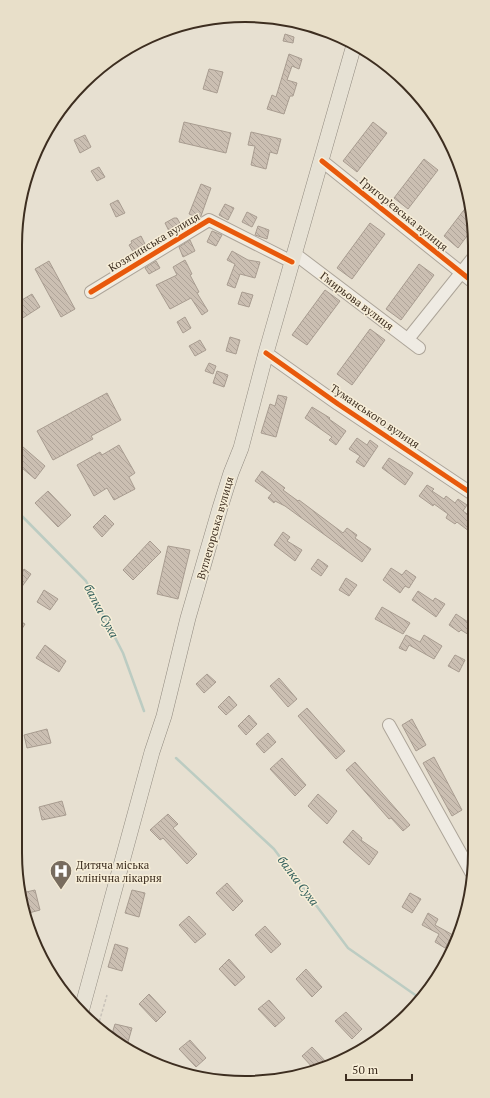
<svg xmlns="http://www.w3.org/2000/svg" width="490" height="1098" font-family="'PT Serif',serif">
<defs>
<pattern id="building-back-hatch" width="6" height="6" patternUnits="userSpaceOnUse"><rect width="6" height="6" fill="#cbbfb2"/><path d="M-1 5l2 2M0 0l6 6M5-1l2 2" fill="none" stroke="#afa499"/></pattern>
</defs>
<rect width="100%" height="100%" fill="#e7e0d1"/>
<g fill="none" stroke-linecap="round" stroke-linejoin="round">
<g stroke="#bcccc2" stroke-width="2.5">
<path d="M15,509l71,72 37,72 21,58"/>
<path d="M176,758l98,91 74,99 73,51"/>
</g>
</g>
<g fill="url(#building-back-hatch)" stroke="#a89c90">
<path d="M285,34l9,3 -1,6 -10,-2z"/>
<path d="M289,54l13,5 -3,10 -7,-3 -5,14 10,3 -4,13h-3l-6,18 -17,-5 5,-14 4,2z"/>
<path d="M209,69l14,3 -6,21 -14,-4z"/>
<path d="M184,122l47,11 -5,20 -47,-11z"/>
<path d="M373,122l14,11 -30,39 -14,-11z"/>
<path d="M251,132l30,7 -4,15 -7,-2 -4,17 -15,-4 4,-19 -7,-1z"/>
<path d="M85,135l6,12 -11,6 -6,-13z"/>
<path d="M424,159l14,11 -30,39 -14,-11z"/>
<path d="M99,167l6,10 -8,4 -6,-10z"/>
<path d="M201,184l10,4 -10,28 -3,2 -9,-4z"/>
<path d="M118,200l7,13 -9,4 -6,-13z"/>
<path d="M470,202l3,13v13l-15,20 -14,-12z"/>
<path d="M225,204l9,4 -6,12 -9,-5z"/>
<path d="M247,212l10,5 -5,10 -10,-5z"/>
<path d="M174,218h3l5,9 -12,6 -5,-10z"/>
<path d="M370,223l15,11 -33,45 -15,-11z"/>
<path d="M258,226l11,4 -2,9 -12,-4z"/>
<path d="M212,231l10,4 -6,11 -9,-4z"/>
<path d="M141,236l6,12 -12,7 -6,-10 3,-2 -1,-2z"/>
<path d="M190,240l5,11 -12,6 -4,-10z"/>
<path d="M232,251l16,9 12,2 -5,16 -15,-4 -5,14 -8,-3 8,-21 -8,-4z"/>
<path d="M185,260l7,14 -2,1 9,17 -2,1 11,18 -6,4 -11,-17 -21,11 -14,-24 21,-10 -4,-8z"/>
<path d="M49,261l26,48 -14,8 -26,-48z"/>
<path d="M156,261l4,7 -11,6 -4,-6z"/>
<path d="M419,264l15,11 -33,45 -15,-11z"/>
<path d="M325,290l15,11 -33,44 -15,-10z"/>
<path d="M242,292l11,3 -4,12 -11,-3z"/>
<path d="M32,294l8,13 -25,16v-19z"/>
<path d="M185,317l6,11 -8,5 -6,-11z"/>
<path d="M370,329l15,11 -33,45 -15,-11z"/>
<path d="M230,337l10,3 -4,14 -10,-3z"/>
<path d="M200,340l6,10 -11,6 -6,-10z"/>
<path d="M209,363l7,3 -3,8 -8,-3z"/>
<path d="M217,371l11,4 -4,12 -11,-4z"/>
<path d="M107,393l14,27 -30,16 2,3 -40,21 -16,-29z"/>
<path d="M278,395l9,2 -11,40 -15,-4 9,-29 5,2z"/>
<path d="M312,407l18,11 -1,1 17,12 -10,14 -7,-5 3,-3 -27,-19z"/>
<path d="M357,438l10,7 3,-5 8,6 -14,21 -8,-5 4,-6 -11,-7z"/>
<path d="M15,440l30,26 -10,13 -20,-17z"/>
<path d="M119,445l16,28 -6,4 6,12 -21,11 -7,-12 -13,8 -17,-31 23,-13 2,3z"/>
<path d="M389,458l24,15 -8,12 -23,-17z"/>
<path d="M262,471l23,17 -2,2 15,11 1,-1 44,33 4,-5 10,7 -2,3 16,11 -9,13 -77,-56 -10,-5 -1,2 -6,-5 4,-5 -17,-12z"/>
<path d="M427,485l7,4 -2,2 12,8 2,-3 9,7 3,-4 9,6 -4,6 11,8v16l-17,-13 -2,2 -9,-6 2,-4 -14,-10 -1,2 -14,-10z"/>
<path d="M48,491l23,24 -13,12 -23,-24z"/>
<path d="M105,515l9,9 -12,13 -9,-10z"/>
<path d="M283,532l7,5 -3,4 15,9 -7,11 -21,-16z"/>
<path d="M150,541l11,11 -28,28 -10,-10z"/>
<path d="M168,546l22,4 -12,49 -21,-5z"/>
<path d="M318,559l10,7 -7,10 -10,-7z"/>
<path d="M15,568l7,5 2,-4 7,5 -10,14 -6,-4z"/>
<path d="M391,568l11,7 4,-5 10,7 -7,11 -4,-2 -5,7 -17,-13z"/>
<path d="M346,578l11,7 -8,11 -10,-6z"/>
<path d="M44,590l14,9 -8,11 -13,-8z"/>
<path d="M418,591l15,10 2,-3 10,6 -9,13 -24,-17z"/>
<path d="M382,607l28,16 -7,11 -28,-15z"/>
<path d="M456,614l18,12v12l-13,-8 -2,2 -10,-7z"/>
<path d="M15,618l10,6 -10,16z"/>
<path d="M406,635l14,7 4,-7 18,11 -8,13 -25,-14 -3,6 -7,-3z"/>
<path d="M45,645l21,16 -7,11 -23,-14z"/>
<path d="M455,655l10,5 -6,12 -11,-6z"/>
<path d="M207,674l9,8 -12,11 -8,-9z"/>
<path d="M279,678l18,21 -9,8 -18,-21z"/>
<path d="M229,696l8,9 -11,10 -8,-8z"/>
<path d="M307,708l38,43 -9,8 -38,-43z"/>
<path d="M249,715l8,9 -11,11 -8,-9z"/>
<path d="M412,719l14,26 -10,6 -14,-26z"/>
<path d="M47,729l4,14 -24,5 -3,-13z"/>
<path d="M268,733l8,9 -12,11 -8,-9z"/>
<path d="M434,757l28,53 -10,6 -29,-53z"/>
<path d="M282,758l24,27 -11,11 -25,-27z"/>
<path d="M355,762l55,63 -7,6 -12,-13 -2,1 -43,-49z"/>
<path d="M318,794l19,17 -10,13 -19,-18z"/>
<path d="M62,801l4,14 -24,5 -3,-13z"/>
<path d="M168,814l10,10 -5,4 24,26 -10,10 -24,-26 -3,2 -10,-10z"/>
<path d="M353,830l9,8 -1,2 17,12 -9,13 -26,-23z"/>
<path d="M227,883l16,18 -10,10 -17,-18z"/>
<path d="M35,890l5,20 -15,4 -3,-21z"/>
<path d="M132,890l13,3 -6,24 -14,-4z"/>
<path d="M410,893l11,6 -9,14 -10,-6z"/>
<path d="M428,913l10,6 -3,6 18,10 -8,13 -10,-6 4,-8 -17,-9z"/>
<path d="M189,916l17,18 -11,9 -16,-18z"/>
<path d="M265,926l16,18 -10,9 -16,-18z"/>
<path d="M115,944l13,4 -6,23 -14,-4z"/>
<path d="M229,959l16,18 -10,9 -16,-17z"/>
<path d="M306,969l16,18 -10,10 -16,-18z"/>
<path d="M149,994l17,18 -10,10 -17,-18z"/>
<path d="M269,1000l16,18 -10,9 -17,-18z"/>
<path d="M346,1012l16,17 -10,10 -17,-18z"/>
<path d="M115,1024l17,4 -6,21 -15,-12z"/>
<path d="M190,1040l16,18 -10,9 -17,-18z"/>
<path d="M312,1047l16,17 -14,5 -12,-13z"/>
</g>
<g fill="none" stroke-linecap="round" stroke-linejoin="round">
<g stroke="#ada599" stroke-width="14">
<g id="minor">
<path d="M322,161l151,121"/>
<path d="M295,254l124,94"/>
<path d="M91,292l118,-72 83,42"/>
<path d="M408,339l65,-81"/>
<path d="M266,353l72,51 136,91"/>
<path d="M389,725l82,147"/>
</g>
</g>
<g stroke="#928b80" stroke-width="16">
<path id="major" d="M81,1012l71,-260 12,-36 24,-98 32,-110 11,-35 10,-25 25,-95 88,-308"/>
</g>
<path stroke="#c8c2b9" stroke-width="1.5" stroke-dasharray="3 2" stroke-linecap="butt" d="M98,1026l9,-31"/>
<use href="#minor" stroke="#efebe3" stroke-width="12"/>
<use href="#major" stroke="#e6e1d4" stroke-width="15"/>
<g stroke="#f7eed8" stroke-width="8">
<g id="cycleway">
<path d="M322,161l151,121"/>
<path d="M91,292l118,-72 83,42"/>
<path d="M266,353l72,51 136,91"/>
</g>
</g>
<use href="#cycleway" stroke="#e8590c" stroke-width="5"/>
</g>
<defs>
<g id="hospital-pin" transform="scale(1.15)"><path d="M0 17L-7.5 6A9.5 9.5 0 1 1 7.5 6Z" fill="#786c5e" stroke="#f7eed8"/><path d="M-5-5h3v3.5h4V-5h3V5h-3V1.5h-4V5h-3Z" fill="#fff"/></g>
</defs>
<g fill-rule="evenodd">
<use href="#hospital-pin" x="61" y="871"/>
</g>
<g text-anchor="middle" stroke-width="3" stroke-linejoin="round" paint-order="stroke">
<g font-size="11" fill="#3d2e20" stroke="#f7eed8">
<text transform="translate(404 214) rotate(39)" y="4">Григор’євська вулиця</text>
<text transform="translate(154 242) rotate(-31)" y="4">Козятинська вулиця</text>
<text transform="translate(357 301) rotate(37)" y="4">Гмирьова вулиця</text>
<text transform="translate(375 416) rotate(34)" y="4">Туманського вулиця</text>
<text transform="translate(215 528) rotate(-74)" y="4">Вуглегорська вулиця</text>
</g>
<g font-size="11" fill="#3d2e20" stroke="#f7eed8" text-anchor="start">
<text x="76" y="869">Дитяча міська<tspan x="76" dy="13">клінічна лікарня</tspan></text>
</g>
<g font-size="12" font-style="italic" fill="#2f5d5a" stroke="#f7eed8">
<text transform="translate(101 611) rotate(62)" y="4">балка Суха</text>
<text transform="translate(298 881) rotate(53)" y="4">балка Суха</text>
</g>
</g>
<path d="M0 0H490V1098H0ZM245 22H245A223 223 0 0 1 468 245V853A223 223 0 0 1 245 1076H245A223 223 0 0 1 22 853V245A223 223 0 0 1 245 22Z" fill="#e8dfc9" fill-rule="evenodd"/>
<path fill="none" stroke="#3d2e20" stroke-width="2" d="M245 22H245A223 223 0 0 1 468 245V853A223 223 0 0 1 245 1076H245A223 223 0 0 1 22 853V245A223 223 0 0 1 245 22Z"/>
<path d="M346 1074v6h66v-6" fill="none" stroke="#3d2e20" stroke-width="2"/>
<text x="352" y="1074" font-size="12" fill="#3d2e20" stroke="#f7eed8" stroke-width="3" paint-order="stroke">50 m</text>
</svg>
